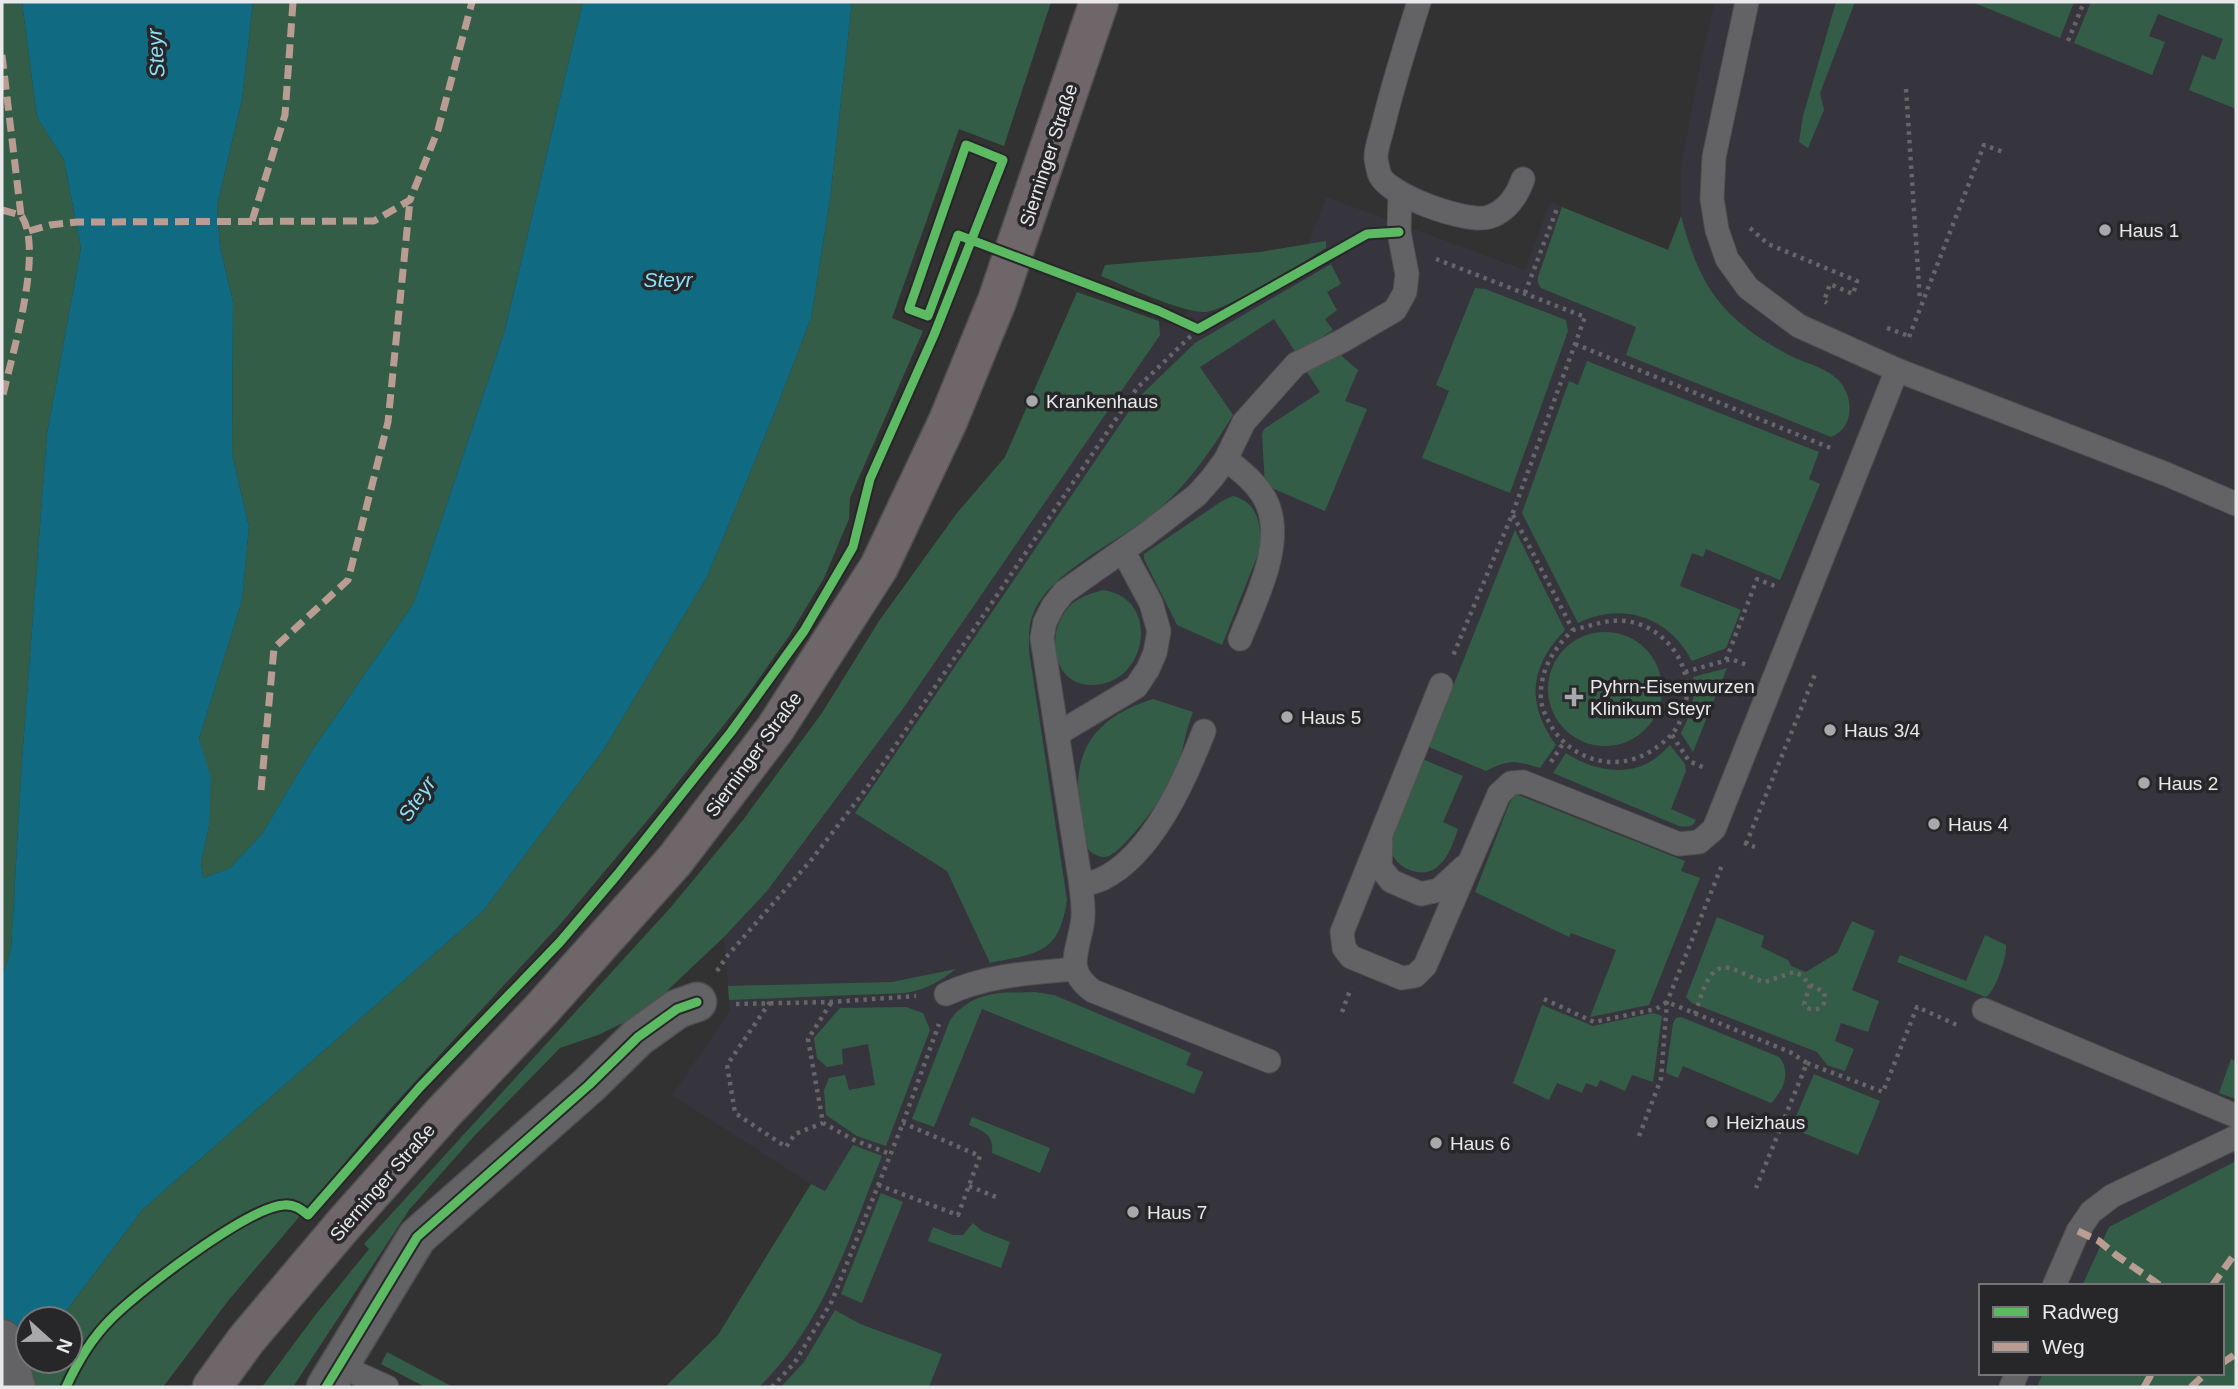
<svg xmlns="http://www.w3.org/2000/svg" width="2238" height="1389" font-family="Arial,sans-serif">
<rect width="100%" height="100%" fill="#323233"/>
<path fill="#36353d" d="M1715,2h521v1159l-127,66 -27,59h-101v87h62l-6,14h-1372l53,-52 93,-151 -139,-89 58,-84 -6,-74 43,-46 371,-550 69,-40 99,-51 20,-53 199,73 25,-68 118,48 13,-34v-49l20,-107z"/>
<g fill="#345d47">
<path d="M2,2h20l15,115 27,43 17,88 -34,186 -25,326 -11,190 -9,27z"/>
<path d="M253,2h330l-78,328 -91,273 -103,149 -49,82 -32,34 -27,10 -2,-15 8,-37 -10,-87 43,-139 7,-73 -17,-73 1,-152 -13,-55 -3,-41 25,-107z"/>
<path d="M852,2h199l-47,144 -45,-17 -67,189 31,13 -73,167 -1,21 -25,59 -35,58 -43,61 -90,113 -93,111 -172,187 -163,193 -65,86h-129l-7,-24 2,-2h41v-42h-10l82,-109 342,-300 120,-161 103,-172 67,-163 37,-96 19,-119z"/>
<path d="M1836,2h19l-35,91 4,17 -16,38 -9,-6 4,-26z"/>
<path d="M1972,2h102l-14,36z"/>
<path d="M2091,2h145v107l-47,-19 13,-35 13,5 8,-21 -65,-25 -9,22 16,6 -13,33 -78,-32z"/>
<path d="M1562,207l106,43 13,-34c19,72 41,103 108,139 17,9 38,12 51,27 14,17 14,46 -9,55l-205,-82 10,-28 -95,-39 -3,-5v-6z"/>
<path d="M1326,241v7c-20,13 -105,66 -123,64 -28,-2 -75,-25 -102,-36l4,-11 155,-13z"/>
<path d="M1331,264l10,20 -14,8 10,18 -12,9 8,11 -37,23 -22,-34 -74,48 33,48c-21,34 -43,67 -73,93 -36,32 -110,62 -127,106 -5,12 -4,25 -4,37l38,249c-8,55 -30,53 -77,63l-43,-92 -92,-58 283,-415 57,-55z"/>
<path d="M1475,288l10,1 81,31 2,11 -58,162 -88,-35 27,-67 -13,-6z"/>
<path d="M1077,292l82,29 1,14 -258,375 -135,181 -43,46 -55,52 -19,21 -52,25 -38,13 -84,86 -67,76 -116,177h-31l51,-69 56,-69 -5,-5 307,-337 72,-87 79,-107 57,-92 78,-108 48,-56z"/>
<path d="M1337,352l21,18 -13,31 22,8 -42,102 -60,-26 -3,-51 2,-5 56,-37 -13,-20z"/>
<path d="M1587,361l232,91 -10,27 11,5 -40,96 -74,-31 -3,8 -11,-4 -12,33 61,24 -15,38 -34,13c-23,-44 -69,-60 -114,-38l-56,-110 47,-132 9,4z"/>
<path d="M1233,496c26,7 28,29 27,53l-38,96 -45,-20 -33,-66v-5l78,-53z"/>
<path d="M1515,530l50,100c-36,37 -39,74 -9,115l-16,23c-24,-7 -31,-9 -54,3l-57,-24z"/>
<path d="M1103,590c59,8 45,96 -12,95 -11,0 -22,-5 -28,-14 -14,-21 -9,-52 10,-68 9,-7 20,-10 30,-13z"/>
<circle cx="1605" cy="689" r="57"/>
<path d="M1727,668l-34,84 -12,-19c10,-19 15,-35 12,-56z"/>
<path d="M1153,699l40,13c-9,22 -10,46 -21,68 -7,16 -48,70 -63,76 -9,3 -18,-2 -23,-10 -3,-19 -9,-40 -8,-59 0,-50 31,-74 75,-88z"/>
<path d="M1670,745l15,19 1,7 -15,38 25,11c-4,8 -9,7 -17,6l-126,-53 13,-20c22,15 56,24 82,10 8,-4 15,-11 22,-18z"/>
<path d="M1422,759l41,17 -20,46 15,7c-5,14 -9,29 -22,39 -15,11 -41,0 -45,-18 -1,-4 -1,-8 -1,-12z"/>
<path d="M1516,794l169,67 -4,10 19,7 -51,127 -59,12 26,-67 -45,-17 -2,4 -94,-45 35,-90z"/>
<path d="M1717,917l47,19 -3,11 27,13 3,6 15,6 31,-19 15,-32 23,10 -23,59 27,11 -11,31 -27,-9 -6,18 19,8 -9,22 -18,-6 -10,-13 -125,-49 -6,-6z"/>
<path d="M1985,935l21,10c1,12 -10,45 -20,52l-89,-35 3,-7 66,26z"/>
<path d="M956,969c-16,12 -30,21 -51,24l-176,7 -1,-14 164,-4z"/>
<path d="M1035,992l19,3 137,58 -5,12 17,7 -9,22 -212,-85 -48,118 -22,-8 38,-99c24,-30 50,-27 85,-28z"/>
<path d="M1542,1005l51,21 60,-13 9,3 -9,66 -21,-7 -7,16 -25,-11 -3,7 -11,-4 -4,10 -25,-10 -8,17 -36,-17z"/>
<path d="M906,1007l17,6 7,17 -44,116 -29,-10 -31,-21 -2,-25 5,-12 16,-3 4,15 26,-5 -7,-41 -26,5 1,15 -16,3 -10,-9 -3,-20 26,-30z"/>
<path d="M1681,1017l98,40c13,15 4,34 -8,46l-88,-37 -5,12 -12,-5 7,-50 3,-5z"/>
<path d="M2231,1059l5,2v38l-17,-6z"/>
<path d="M1814,1074l66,27 -22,54 -67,-27z"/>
<path d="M972,1117l78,31 -10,25 -48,-20c2,-18 -8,-22 -23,-28z"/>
<path d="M853,1145l29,11c-33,82 -58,168 -123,231h-94l53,-52 93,-151 14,7z"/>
<path d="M2236,1161v226h-199l6,-14h179v-87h-140l27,-59z"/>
<path d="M881,1193l22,9 -41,101 -21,-9z"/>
<path d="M973,1223l9,8 28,11 -9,26 -73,-27 5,-14 20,8h10z"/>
<path d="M835,1310l25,14 82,30 -13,33h-148l23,-25z"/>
<path d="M387,1352l66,35h-28l-44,-23z"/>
</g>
<path fill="#106b82" d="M22,2h231l-11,97 -25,107 3,41 13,55 -1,152 17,73 -7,73 -43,139 12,39 -2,48 -8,37 2,15 27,-10 32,-34 49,-82 103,-149 91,-273 78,-328h269l-22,197 -19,119 -37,96 -67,163 -103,172 -120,161 -342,300 -82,109h-32l1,42 -24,26h-3v-410l9,-27 11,-190 25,-326 34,-186 -17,-88 -27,-43z"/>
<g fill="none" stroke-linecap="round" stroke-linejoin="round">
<g stroke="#505051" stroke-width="25">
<g id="lane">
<path d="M1419,2c-13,41 -26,82 -36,124 -2,9 -7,21 -7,31 0,5 2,11 3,16 6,22 89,51 110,44 18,-6 28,-21 34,-38"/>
<path d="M1747,2l-33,155 -2,42 5,31 10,29 21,29 51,38 98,44 269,104 70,30"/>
<path d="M1226,459c16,13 32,25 41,44 18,41 -12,98 -27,136"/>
<path d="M1441,685l-99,247 2,16 7,9 51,21 13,-2 10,-10 74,-172 12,-11 12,-1 156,62 20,-2 15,-13 183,-459"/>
<path d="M1059,733l77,-46 12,-18 7,-16 4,-22 -8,-28 -28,-52"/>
<path d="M1381,843l-1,24 11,14 30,13 18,-4 25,-23"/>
<path d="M1081,885c7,-2 15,-3 21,-6 50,-24 83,-99 102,-148"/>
<path d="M946,994c41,-19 84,-21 129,-25"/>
<path d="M1984,1010l252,106"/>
<path d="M1269,1061l-176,-70c-28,-20 -16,-38 -11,-66 3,-13 0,-27 -1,-40l-39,-247 3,-16 8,-16 11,-14 81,-57 52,-40 15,-17 14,-19 18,-37 52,-58 46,-23 53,-31 10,-18 2,-18 -8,-42 1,-38"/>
<path d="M2054,1286l24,-55 13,-19 21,-16 124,-59"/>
<path d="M340,1366l47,21"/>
<path d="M2011,1387l6,-14"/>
</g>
</g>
<g stroke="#505051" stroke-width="41">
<g id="street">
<path d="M2,1339l14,48"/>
<path d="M326,1387l91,-150 172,-152 49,-48 39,-28 20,-7"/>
</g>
</g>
<g stroke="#505051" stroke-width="41">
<path id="primary" d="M212,1387l34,-47 98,-116 99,-111 98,-103 134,-150 100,-131 104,-162 69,-146 49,-120 102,-299"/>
</g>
<g stroke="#666567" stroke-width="4.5" stroke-dasharray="3.5 5" stroke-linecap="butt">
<path d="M2068,41l16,-39"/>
<path d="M1906,89l14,212"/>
<path d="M1750,228l18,16 89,37 -4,13 -23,-10 -6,17 3,2"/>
<path d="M1436,259l149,58 -73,198 -60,143"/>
<path d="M1525,293l33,-87"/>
<path d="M1887,328l22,8"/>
<path d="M1909,337l75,-192 19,7"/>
<path d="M1575,344l258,105"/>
<path d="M1513,515l60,115c-20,19 -34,42 -32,70 1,10 7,21 12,29 22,33 65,43 98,22 22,-14 30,-25 35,-50 7,-38 -23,-76 -61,-80 -18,-2 -35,5 -52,9"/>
<path d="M1726,660l31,-81 20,8"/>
<path d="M1685,672l46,-13 16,6"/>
<path d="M1672,735l17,26 16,7"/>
<path d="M1551,762l13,-20"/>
<path d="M1744,843l11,4"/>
<path d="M1746,844l70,-172"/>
<path d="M717,971l11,-16 84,-96 54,-70 271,-401 61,-59"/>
<path d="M1544,999l50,23 62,-13 11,-7 123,50 17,11 -51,125"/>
<path d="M770,1002l-43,63 8,48 51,34 9,-13 28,-11"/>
<path d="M831,1003l-23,36 15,84 31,17 36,14"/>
<path d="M736,1004l95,-2 85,-6"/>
<path d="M1342,1012l9,-24"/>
<path d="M1695,1014c6,-15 12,-51 34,-46 12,3 24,11 36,14l29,-10 7,3 9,10 14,7c3,14 -4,20 -17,16l-3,-4 6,-19"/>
<path d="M1807,1063l76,29 34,-85 40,18"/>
<path d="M1639,1136l22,-57 6,-77 55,-137"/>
<path d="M878,1185l80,30 22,-59 -77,-33"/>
<path d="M969,1186l27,11"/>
<path d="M772,1387l23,-25 37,-61 71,-178 36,-99"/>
</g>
<use href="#lane" stroke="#636365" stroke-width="23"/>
<use href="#street" stroke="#636365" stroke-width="38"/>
<use href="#primary" stroke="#6e6669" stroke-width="38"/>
<g stroke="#b99d93" stroke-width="7" stroke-dasharray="14 7" stroke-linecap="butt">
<path d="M2,55l19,160"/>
<path d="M2,210l19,5c24,34 -10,143 -19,184"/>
<path d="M252,221l33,-106 8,-113"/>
<path d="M29,231l21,-6 27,-3 297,-1 36,-21 28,-70 34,-128"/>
<path d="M261,790l13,-142 74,-68 40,-158 22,-222"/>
<path d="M2078,1231l21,10 17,14 45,31"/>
<path d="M2212,1286l24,-34"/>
<path d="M2222,1363l14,-9"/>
<path d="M2144,1387l8,-14"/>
<path d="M2191,1387l15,-14"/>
</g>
<g stroke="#27272a" stroke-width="13">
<g id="cycleway">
<path d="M66,1387c11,-24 25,-48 44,-67 27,-28 138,-113 174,-115 10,-1 17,4 24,10l112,-128 140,-145 57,-67 114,-143 73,-101 49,-84 17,-68 64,-144 69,-175 -37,-15 -57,164 19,7 30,-81 201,76 39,18 169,-95 32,-2"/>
<path d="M326,1387l91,-150 172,-152 49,-48 39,-28 20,-7"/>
</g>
</g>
<use href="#cycleway" stroke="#5cba63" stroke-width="9"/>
</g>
<g fill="#a9a9ab" stroke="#27272a" stroke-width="2.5">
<circle cx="2105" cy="230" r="7"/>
<circle cx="1032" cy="401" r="7"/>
<path d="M1570.5 686.5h7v7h7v7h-7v7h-7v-7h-7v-7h7z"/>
<circle cx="1287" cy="717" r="7"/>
<circle cx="1830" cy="730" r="7"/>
<circle cx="2144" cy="783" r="7"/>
<circle cx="1934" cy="824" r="7"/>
<circle cx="1712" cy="1122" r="7"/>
<circle cx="1436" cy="1143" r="7"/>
<circle cx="1133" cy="1212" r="7"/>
</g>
<g text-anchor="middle" stroke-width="7" stroke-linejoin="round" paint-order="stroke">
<g font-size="19" fill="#e9e9eb" stroke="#27272a">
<text transform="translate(1048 155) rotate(-72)" y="7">Sierninger Straße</text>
<text transform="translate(753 754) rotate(-54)" y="7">Sierninger Straße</text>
<text transform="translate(382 1182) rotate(-49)" y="7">Sierninger Straße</text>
</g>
<g font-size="19" fill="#e9e9eb" stroke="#27272a" text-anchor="start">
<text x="2119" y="237">Haus 1</text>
<text x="1046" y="408">Krankenhaus</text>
<text x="1590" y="693">Pyhrn-Eisenwurzen<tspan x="1590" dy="22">Klinikum Steyr</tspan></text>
<text x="1301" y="724">Haus 5</text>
<text x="1844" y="737">Haus 3/4</text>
<text x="2158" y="790">Haus 2</text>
<text x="1948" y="831">Haus 4</text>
<text x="1726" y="1129">Heizhaus</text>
<text x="1450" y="1150">Haus 6</text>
<text x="1147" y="1219">Haus 7</text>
</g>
<g font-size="21" font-style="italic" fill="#8fdef8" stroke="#27272a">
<text transform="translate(156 53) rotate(-94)" y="7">Steyr</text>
<text x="668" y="287">Steyr</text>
<text transform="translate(417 799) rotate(-55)" y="7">Steyr</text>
</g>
</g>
<rect width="2238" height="1389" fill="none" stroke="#e9e9eb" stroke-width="7"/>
<rect x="1979" y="1284" width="245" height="91" fill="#27272a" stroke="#757577" stroke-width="2"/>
<rect x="1993" y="1307" width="35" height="10" fill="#5cba63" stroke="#757577" stroke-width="2"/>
<text x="2042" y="1319" font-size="21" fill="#e9e9eb">Radweg</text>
<rect x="1993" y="1342" width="35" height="10" fill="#b99d93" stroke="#757577" stroke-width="2"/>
<text x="2042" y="1354" font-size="21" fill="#e9e9eb">Weg</text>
<g transform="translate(49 1340) rotate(111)"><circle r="33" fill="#27272a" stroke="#757577" stroke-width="2"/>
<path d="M0-5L12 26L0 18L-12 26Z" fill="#a9a9ab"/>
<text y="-10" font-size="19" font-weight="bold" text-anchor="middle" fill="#e9e9eb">N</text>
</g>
</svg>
